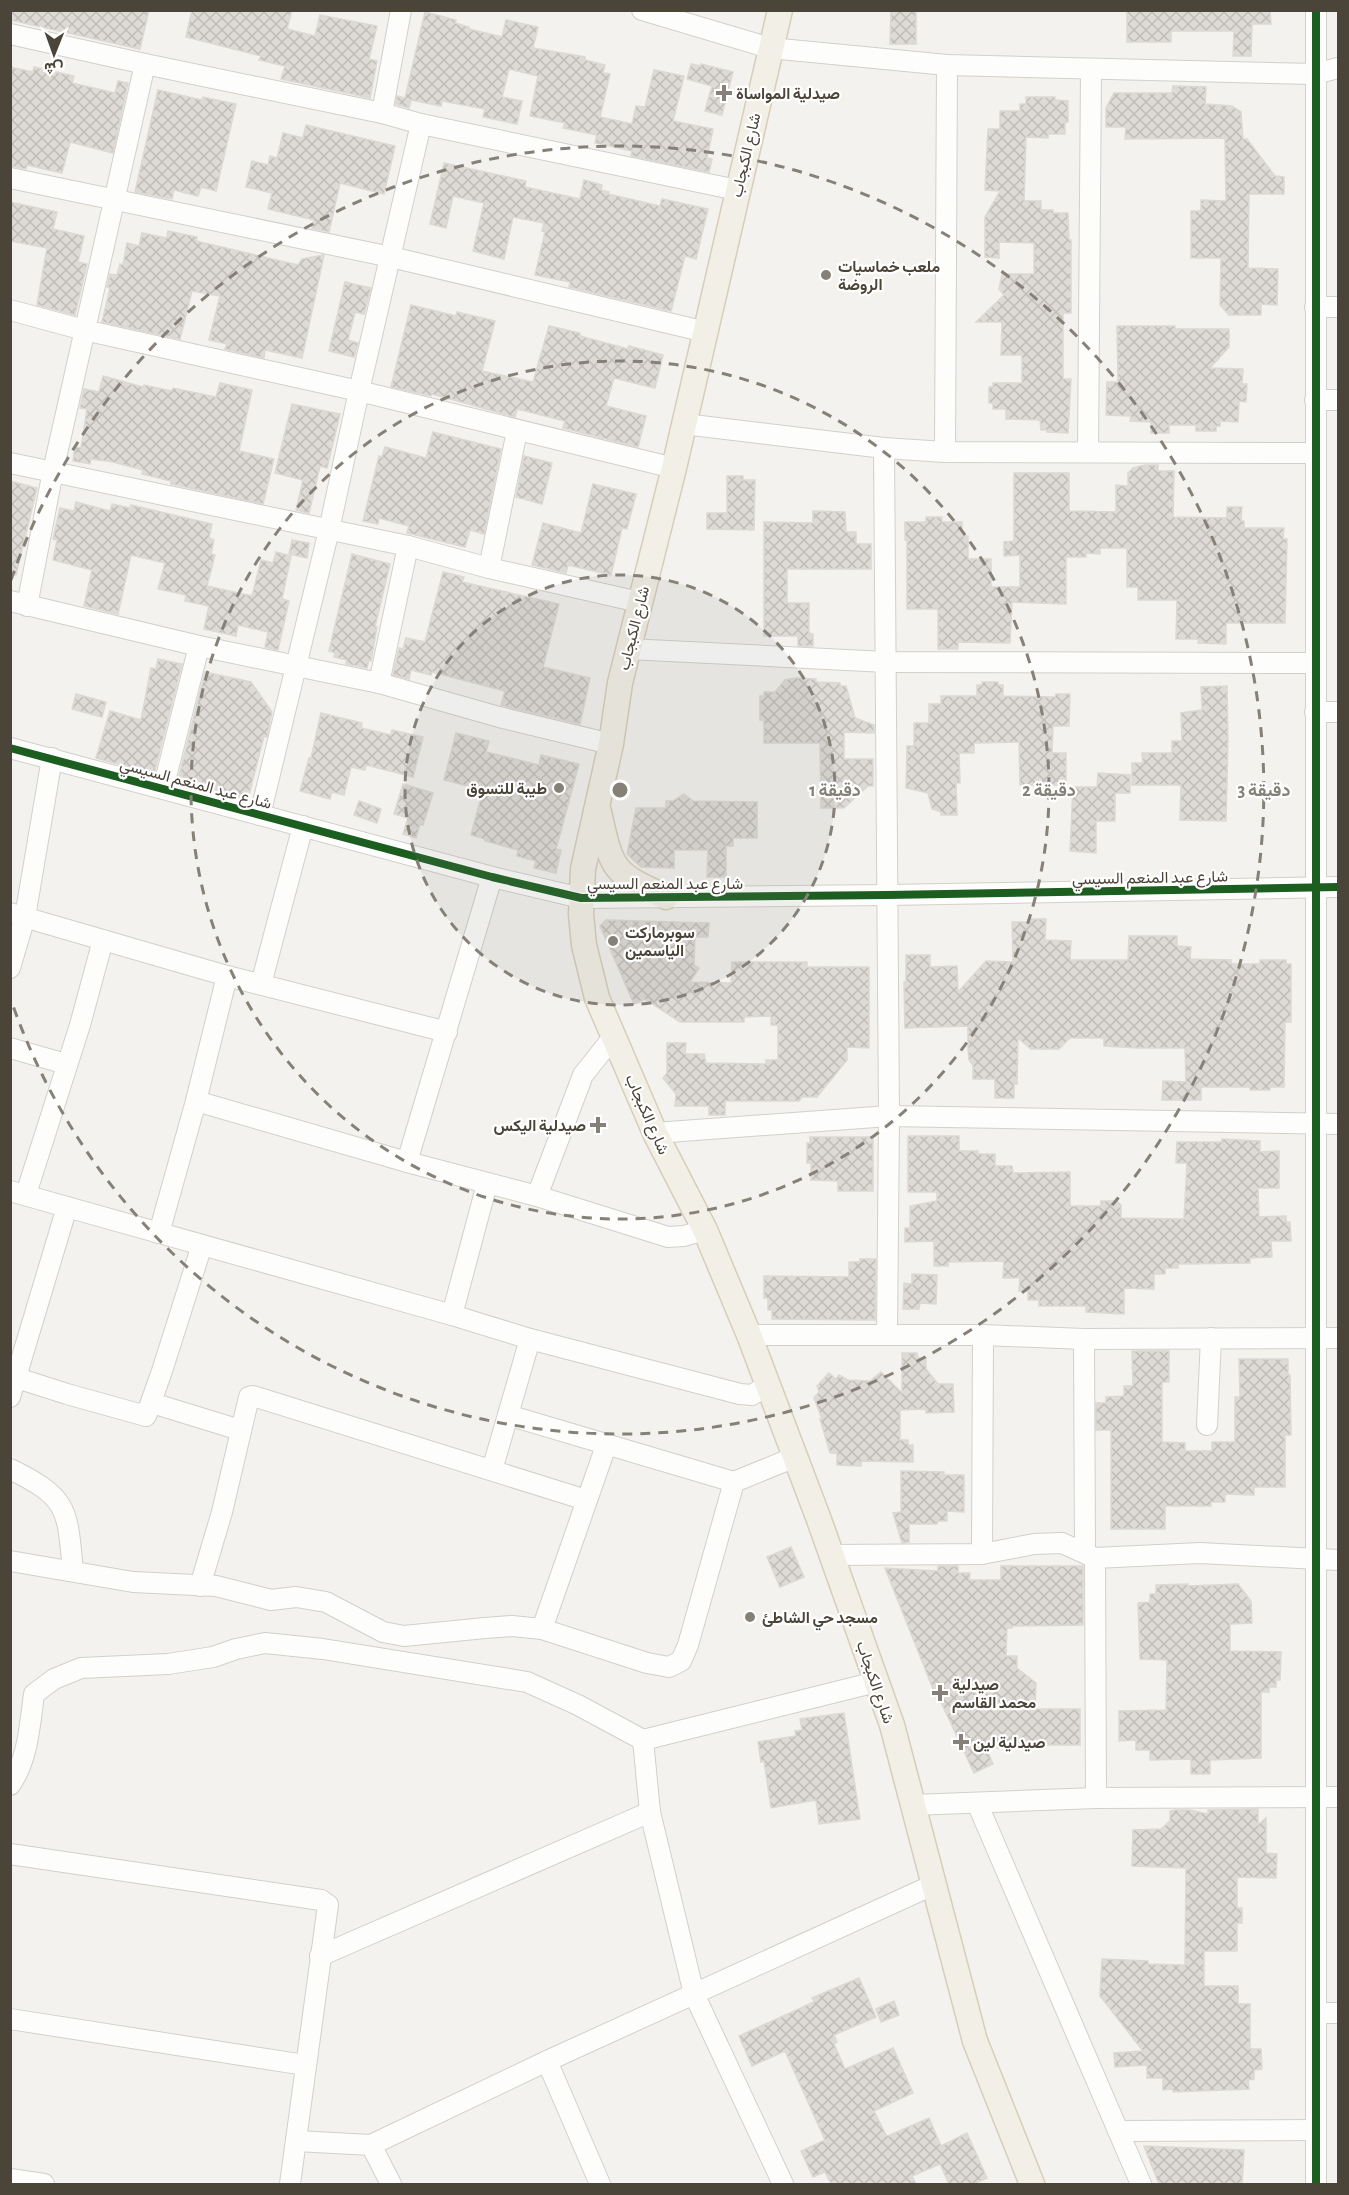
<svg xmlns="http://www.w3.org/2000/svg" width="1349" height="2195" font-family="'Alegreya Sans',Vazirmatn,sans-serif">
<defs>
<pattern id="building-cross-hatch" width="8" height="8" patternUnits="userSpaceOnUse" patternTransform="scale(1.5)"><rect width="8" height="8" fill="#dedbd6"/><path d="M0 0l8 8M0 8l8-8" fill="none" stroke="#c0bdb8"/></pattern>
</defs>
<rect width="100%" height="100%" fill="#f4f2ee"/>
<g fill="url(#building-cross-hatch)" stroke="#dcd9d4" stroke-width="1.5">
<path d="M10,10h139l-9,39 -130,-29z"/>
<path d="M192,10h100l-5,19 28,7 5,-21 57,11 -8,33 8,2 -7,37 -89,-19 4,-13 -26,-6 2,-4 -75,-19z"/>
<path d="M891,10h25v34h-26z"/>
<path d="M1127,10h143l1,14h-19l-1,32h-18l1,-25h-63v11h-44z"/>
<path d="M425,12l31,8 -1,3 14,4v2l33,8 4,-17 32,7 -5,21 52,9v3l20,5 -2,8 7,1 -10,43 32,7 4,-18 9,1 9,-37 30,6 -11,45 40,8 -6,29 5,1 -3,13 -78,-16 1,-5 -37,-8 2,-8 -34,-7 2,-5 -35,-7 8,-40 -29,-7 -7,28 20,4 -5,23 -34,-7 2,-8 -43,-8 -1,5 -30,-6 -2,8 -13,-4 1,-8 8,2z"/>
<path d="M691,64l10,2v-2l32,8 -11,43 -17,-4 7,-25 -25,-7z"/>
<path d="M10,67l23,5 1,-5 40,9 -2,7 43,10 3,-12 10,2 -15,70 -43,-11 -8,31 -35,-8 -1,4 -16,-3z"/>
<path d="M1173,86l33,1 -1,17 27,2 9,6 2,27h4l28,37 9,1v17h-35l-1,74 30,1 -1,36 -16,-1v11h-32l-9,-10 1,-47h-30v-47h10v-11l25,1 -1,-63 -100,1 1,-12h-20v-19l8,-15h58z"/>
<path d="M158,90l44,10 1,-3 33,7 -20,87 -15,-4 -3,9 -24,-6 -2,9 -37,-7z"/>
<path d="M1026,97h29v3l13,1v21h-3v12h-17v4l-22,-1 -2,64h17v9h12v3h15l1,27h2v73h-8v66h8l-3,54 -21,-1v-2h-6l-1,-10 -34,-1v-10h-13v-6h-4v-16h4v-4h29v-28h-21l1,-33h-26l28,-27 -5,-6 3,-15h32v-31l-35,-1v16l-14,-1v-40l15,-26 -15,-1 3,-61h12v-18h20v-7h6z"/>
<path d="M306,125l89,21 -11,48 -44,-11 -11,49 -17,-4 2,-8 -46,-11 4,-16 -26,-6 6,-26 16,4 2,-9 7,2 6,-25 20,5z"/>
<path d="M444,163l82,18 -1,6 55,12 4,-19 18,5 -1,5 8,2 -1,2 52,12 2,-7 46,10 -12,50 -11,-3 -14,55 -102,-24 1,-5 -35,-7 10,-43 -3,-1 2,-8 -31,-6 -9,42 -31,-8 11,-48 -31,-7 -7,32 -16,-4z"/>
<path d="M10,202l47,10 -4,17 31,7 -6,26 9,2 -12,51 -38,-10 10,-57 -37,-7z"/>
<path d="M168,231l29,6 -1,4 102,24 4,-6 22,-4 -22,103 -37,-8 -1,8 -39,-9 2,-5 -18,-4 11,-44 -28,-5 -12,48 -78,-17 8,-34 -3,-1 3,-13 7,1 3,-11 3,1 4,-22 12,3 3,-13 25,5z"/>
<path d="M345,282l26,6 -7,26 -9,-2 -7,28 10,3 -4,14 -25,-6z"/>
<path d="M411,305l45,11 1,-4 38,9 -13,50 51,11 16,-56 31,7v3l48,13 1,-3 34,9 -8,33 -41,-10 -8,28 40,10 -8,31 -75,-19 2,-7 -48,-12 -2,8 -83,-23 -1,2 -40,-9z"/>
<path d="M1117,326h58v3h54v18l-19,21 33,1 -1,15h5l-1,18 -7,-1 -1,21 -18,-1v5h-4v5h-20v-6h-27v8h-18v-11l-21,-1 1,-5 -25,-1 1,-33h11z"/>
<path d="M103,376l40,11 1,-2 28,6 1,-3 43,9 4,-14 32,7 -13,61 35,8 -11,45 -92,-20v-3l-29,-7 1,-4 -30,-8 -22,-3 -1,5 -17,-3 2,-14 6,1 6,-39 -7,-1 4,-19 15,3z"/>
<path d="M292,404l48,10 -13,54 -7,-2 -11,47 -13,-3 7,-30 -28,-7z"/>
<path d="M433,432l68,17 -17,85 -14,-4 -5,17 -58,-14 2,-7 -30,-8 -1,6 -15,-3 16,-65 3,1 3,-10 41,11z"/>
<path d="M524,456l28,7 -10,41 -26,-7z"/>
<path d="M1145,465h13v6h16l-1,46 54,1v-11h15l-1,14h3v7h40l-1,11h4l-2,84h-59v21l-28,-1 1,-4h-23l1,-39h-39v-13h-11v-39h-27v6l-14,-1v4h-20v47l-54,-2 -2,41 -52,-1v7h-20v-40h-31v-69h-2v-18h21v-5h16v5h20v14h6v23h23v28h29v-32l-16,1v-14l10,-1v-68h55v38l47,1v-27l12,1v-13l5,-5z"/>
<path d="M727,476h16v4h12l-1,50 -47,-1v-16h20z"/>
<path d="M10,481l27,7 -21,87 -6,-1z"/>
<path d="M593,484l43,10 -9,35 -5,-1 -11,47 -43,-10 -2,8 -34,-8 11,-42 38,10z"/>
<path d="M76,502l34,9 2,-7 18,4 1,-3 81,19 -3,14 5,2 -3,14 4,1 -8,31 45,10 9,-36 12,3 3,-11 15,4 -9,43 7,2 -11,49 -13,-3 3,-15 -30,-7 -2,11 -32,-7 5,-23 -24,-5 1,-6 -28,-6 7,-26 -34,-8 -13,59 -34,-8 8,-36 -39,-10 4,-20 -4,-1 7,-31 14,3z"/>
<path d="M813,511l32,1 1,20h10v12h15v25h-84v34h22v30l4,1v12h-15v-10h-34v-114l49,1z"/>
<path d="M292,540l17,3 -2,15 -18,-4z"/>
<path d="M352,554l38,10 -15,63h2l-6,34 -2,-1 -2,8 -21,-4 1,-4 -13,-3 1,-4 -6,-2z"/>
<path d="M443,572l21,5 -2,5 97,22 -16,63 47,11 -10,46 -79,-19 4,-14 -73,-19 -1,3 -20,-5 -2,9 -16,-4 6,-27 4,1 3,-11 19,4z"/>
<path d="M158,659l24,5 -28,110 -58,-16 14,-47 31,9 10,-52 5,1z"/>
<path d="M205,672l46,10 21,30 -5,25 -3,-1 -16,63 -37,-10 1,-4 -33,-9z"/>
<path d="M796,678l20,1v3l24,1v3h6l9,32 19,7v8l-30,-1v27h29v27h-5l-24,22h-23l-1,-65h-56v-23h-4v-24h4v-4h11l10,-12z"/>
<path d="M982,682h16v3h5v11l52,1 1,-3h14l-1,32h-16l-1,27h14v32h-46l-1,-43 -45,1v10h-15l1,30h-4l1,32h-16v-3l-9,-3 -4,-16 -22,-5 1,-42h7v-23h15v-19h12v-8h36v-11h5z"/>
<path d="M1227,686l1,54 -2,81 -46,-1 1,-35h-49v-22h11l-1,-10h30v-12h10l-1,-28 21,-3 -1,-23z"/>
<path d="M76,694l30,8 -4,15 -30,-8z"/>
<path d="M321,713l41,10 -1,5 30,7 1,-5 31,7 -10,40 -47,-12 -1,5 -14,-3 -7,28 -12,-3 -2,7 -30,-8 9,-33h2z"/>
<path d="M456,733l33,8 -3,11 53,13 2,-10 38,9 -23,85 5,1 -5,23 -22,-5 2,-7 -19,-5 1,-6 -33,-9v-2l-14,-4 12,-45 -39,-10z"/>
<path d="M1098,773l32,2v18h-15v28h-19v32l-26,-2 3,-64h24z"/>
<path d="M403,784l30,9 -10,32 -3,-1 -4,14 -13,-4 5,-16 -14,-4z"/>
<path d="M684,794l9,7 64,1v36h-24v8h-7v31h-19l1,-27h-34v18l-33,-1 -14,-13 9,-46h30v-7h7z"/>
<path d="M359,801l22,8 -4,14 -23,-8z"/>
<path d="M1031,919h15l-1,21 26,1 -1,19h58l1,-24h48v10l14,1 -1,12 41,1v4h29v-4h26v4h5v58h-6l-1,65h-14v3h-20v-3h-49v13h-39l1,-19 23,1 -1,-34h-48l-33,-2v-8h-34l-11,11h-28l-13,-11 -1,46h-3v14h-19v-19h-22v-14l-4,-5 -1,-12v-22l-63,2 -1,-46h2v-27h24v12l27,-1 1,26 28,-31 27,1 -1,-40h19z"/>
<path d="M606,920l103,3 -1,14h-13l-1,28 5,3 -9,14 41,1 1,-21h75v5h62v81l-22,-1v13l-30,37h-15l-3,4h-74v14h-16v-9h-34l1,-12 -13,-16 4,-5v-30h19l-1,11h19l2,9 60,1v-4h12v-35h-7v-9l-27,1v5h-64l-35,-23 -11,5 -34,-78z"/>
<path d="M908,1136h51v15h19v3h17v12h17l1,7 57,-1v34h31v-5h16l4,4v13l63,1 3,-56h-11l1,-21h45v-3l38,2v11l19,-1v37h-21l1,29 27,-1v6h4l1,19h-20l1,16 -22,1v5l-72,1v4h-13v6h-11v15l-30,-1v26l-38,-2v-6h-47v-6h-11v-9h-9l1,-13h-17l1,-17 -56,1v4h-14v-25l-29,1v-14h5v-22l27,-5v-9h-29z"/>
<path d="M810,1137h63v54h-35v-10l-27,-1v-17h-4v-20h3z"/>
<path d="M860,1259h16l-1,61 -103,-1v-9h-4v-12h-4v-22l85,1v-15h11z"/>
<path d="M912,1274l25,1 -1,29 -16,-1 -1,6h-16l1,-26 8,1z"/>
<path d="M1132,1351h37v31h-7v60l23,1v8h27v-9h23v-45h5l-1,-38h49v16h2l1,60h-6v52h-31v8l-29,-1v8h-14v4h-46v23h-54v-99h-15v-27h10v-6l18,-1v-10h9z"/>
<path d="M902,1353h15l1,5h8v11l12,15h15l1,28 -28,1v-4l-26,1v30h8v5h5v17l-52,-1v5l-24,-1v-12h-7l-10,-34h2l-8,-21 5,-6 -2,-6 12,-13 7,6 3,-4 9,5 22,1 11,-9 21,21z"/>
<path d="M901,1471l43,1v3h20v37l-17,-1v10h-9l-1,3h-28v18l-7,1 -9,-30 8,-1z"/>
<path d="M791,1547l13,30 -24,10 -13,-30z"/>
<path d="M938,1566h20v7h12l-1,7h32v-14h82v59l-71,1v2h-5l-1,28h11v12l19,15 -1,26h45v36h-32v-3l-28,1 -1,5h-33l7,16 -19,9 -35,-75 -2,1 -52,-131 53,3z"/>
<path d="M1188,1584v2l50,-2 13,17 1,22 -22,1v27l51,1 -1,28h-4v7h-7v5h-8v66l-51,2v14h-19v-15l-41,1v-10h-14v-10l-17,1v-30l47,-1 1,-50 -27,-1 -2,-56 12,-1v-8h6v-9z"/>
<path d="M844,1713l16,106 -41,5 -3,-24 -45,8 -7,-47 -3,1 -3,-20 38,-6 -1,-5 7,-1 -2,-11z"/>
<path d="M1258,1809v16l8,-7v35l11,1 -1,24 -39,-1v31h5v15h-5v28h-33v35h34v18h12v45h11l1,20 -8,1v9l-6,1 1,9 -76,3v-3l-10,1v-12h-16v-13l-32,2 -1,-14 29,-2 -43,-55 2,-37 46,2v3l37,1 1,-97 -54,-2 1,-36 28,-1 9,-8v-10l5,-1h15l18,4v-4z"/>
<path d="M859,1978l17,39 -42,18 3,7 -3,2 11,25 48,-21 20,45 -39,18 12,24 2,1 41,-18 12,28 26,-13 20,45 -14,6h-24l-9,-20 -28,12 4,8h-85l-6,-12 -12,5 -12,-26 24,-11 -40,-89 -33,15 -13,-30 75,-34 -2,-4z"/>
<path d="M894,2001l5,14 -18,7 -5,-13z"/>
<path d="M1144,2146l100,4 -2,34h-83z"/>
</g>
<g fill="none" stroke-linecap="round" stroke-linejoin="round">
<g stroke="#d2d0cb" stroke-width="22">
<g id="minor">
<path d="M642,10l128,38 177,17 367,9 24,-6"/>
<path d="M1316,10v2174"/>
<path d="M10,34l135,30 237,49 39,11 316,66"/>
<path d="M382,113l19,-103"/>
<path d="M10,178l381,79 315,75"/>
<path d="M1315,307h23"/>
<path d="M10,310l74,20 275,61 315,77"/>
<path d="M1315,400h23"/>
<path d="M684,424l200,24 61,4 370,1"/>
<path d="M884,448l5,668 -2,219"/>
<path d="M945,452l2,-387"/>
<path d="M1088,452l3,-382"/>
<path d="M10,463l398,83 81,22 150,34"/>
<path d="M489,568l28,-137"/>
<path d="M10,601l189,45 180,37 120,34 112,27"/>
<path d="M27,606l26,-135 92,-407"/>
<path d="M628,649l258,13 429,1"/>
<path d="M379,683l29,-137"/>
<path d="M1315,712h23"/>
<path d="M10,748l482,129 89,21 306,-3 451,-8"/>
<path d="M163,789l36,-143"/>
<path d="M260,815l69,-285 30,-139 62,-267"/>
<path d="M10,913l217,63 220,56"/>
<path d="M10,968l15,-51 27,-159"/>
<path d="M261,984l42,-158"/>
<path d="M10,1048l56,16"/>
<path d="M196,1101l211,61 130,34 131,41 16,-1 21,-6"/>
<path d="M655,1133l234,-17 449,8"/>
<path d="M407,1162l85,-285"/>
<path d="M10,1191l442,124 78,24 210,55 12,1 16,-10"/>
<path d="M26,1194l54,-169 23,-85"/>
<path d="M537,1196l46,-121 31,-39"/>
<path d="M159,1233l37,-132 31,-125"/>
<path d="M452,1315l35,-131"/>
<path d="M749,1335h234l101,4 254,-1"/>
<path d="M1084,1339l1,214"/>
<path d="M17,1378l50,16 79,22 16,-45 40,-126"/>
<path d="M10,1397l57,-190"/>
<path d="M152,1403l88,27"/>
<path d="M508,1415l226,67"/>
<path d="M1207,1425l4,-87"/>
<path d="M10,1469c60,29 57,41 63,102"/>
<path d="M492,1470l38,-131"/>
<path d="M982,1554l1,-219"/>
<path d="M831,1555l151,-1 52,-10 28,-1 33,15 105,-5 138,7"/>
<path d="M1095,1558l1,240"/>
<path d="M10,1561l123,21 83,4 55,14 25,-3 30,5 57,30 21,4 81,-8 27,-2 30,3 105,34 22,4 12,-6 7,-16 46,-163 61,-25"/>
<path d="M200,1586l22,-74 27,-115 4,-1 333,104"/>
<path d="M542,1629l65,-186"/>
<path d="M643,1740l7,72 44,182 89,190"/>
<path d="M10,1785c18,-25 20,-61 24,-91l20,-15 27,-11 87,-4 45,-7 23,-8 29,-6 58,6 204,33 51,23 65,35 233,-58"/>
<path d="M977,1803l164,381"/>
<path d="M913,1805l183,-7 242,-1"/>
<path d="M10,1854l311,46 7,5 -38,279"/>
<path d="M320,1956l330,-144"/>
<path d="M1316,2013h22"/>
<path d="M10,2019l295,46"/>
<path d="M547,2061l53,123"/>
<path d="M1118,2131l198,-1"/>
<path d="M296,2141l75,4 176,-84 388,-177"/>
<path d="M371,2145l20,39"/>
<path d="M10,2179l34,5"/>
</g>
</g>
<g stroke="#d6cebb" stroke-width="27">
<g id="major">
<path d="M780,10l-106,458 -54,215 -9,61 -28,125 -2,45 3,31 13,53 58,135 50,97 44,105 69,182 74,208 83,316 57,143"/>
<path d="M599,812c13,58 13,61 67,85"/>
</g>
</g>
<use href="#minor" stroke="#fdfdfc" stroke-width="20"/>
<use href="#major" stroke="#f2efe6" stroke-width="24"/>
<g stroke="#fff" stroke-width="11">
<g id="cycleway">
<path d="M1316,10v2174"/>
<path d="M10,748l482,129 89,21 306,-3 451,-8"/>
</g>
</g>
<use href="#cycleway" stroke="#1b5e20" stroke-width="8"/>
</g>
<circle cx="620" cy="790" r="215" fill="#868178" fill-opacity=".12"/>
<g fill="none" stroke="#868178" stroke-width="3" stroke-dasharray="10 8">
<circle cx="620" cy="790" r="215"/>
<circle cx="620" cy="790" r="429"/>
<path d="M11 580A644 644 0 1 1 11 1000"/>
</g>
<g fill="#868178" stroke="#fff" stroke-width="2">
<path d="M721 84h6v6h6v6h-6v6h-6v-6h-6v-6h6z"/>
<circle cx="826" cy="275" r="6"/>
<circle cx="559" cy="788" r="6"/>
<circle cx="613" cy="941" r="6"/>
<path d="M595 1116h6v6h6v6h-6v6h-6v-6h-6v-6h6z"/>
<circle cx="750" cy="1617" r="6"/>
<path d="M937 1684h6v6h6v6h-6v6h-6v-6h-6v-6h6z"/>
<path d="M958 1733h6v6h6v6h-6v6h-6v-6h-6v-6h6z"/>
</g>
<g text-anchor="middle" stroke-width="4.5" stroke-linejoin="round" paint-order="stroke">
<g font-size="16" font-weight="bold" fill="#4b4439" stroke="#fff" text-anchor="start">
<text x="736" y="99">صيدلية المواساة</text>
<text x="838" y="272">ملعب خماسيات<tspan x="838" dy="18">الروضة</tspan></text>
<text x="547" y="794" text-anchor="end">طيبة للتسوق</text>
<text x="625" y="938">سوبرماركت<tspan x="625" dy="18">الياسمين</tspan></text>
<text x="586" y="1131" text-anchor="end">صيدلية اليكس</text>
<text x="762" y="1623">مسجد حي الشاطئ</text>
<text x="952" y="1690">صيدلية<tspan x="952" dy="18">محمد القاسم</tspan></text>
<text x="973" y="1748">صيدلية لين</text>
</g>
<g font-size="16" fill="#4b4439" stroke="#fff">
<text transform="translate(745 155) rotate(-77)" y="6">شارع الكبجاب</text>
<text transform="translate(633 628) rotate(-76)" y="6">شارع الكبجاب</text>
<text transform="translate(196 783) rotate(15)" y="6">شارع عبد المنعم السيسي</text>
<text transform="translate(1150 877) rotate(-1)" y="6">شارع عبد المنعم السيسي</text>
<text x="665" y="889">شارع عبد المنعم السيسي</text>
<text transform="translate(648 1114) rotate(66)" y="6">شارع الكبجاب</text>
<text transform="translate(876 1682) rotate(71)" y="6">شارع الكبجاب</text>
</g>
</g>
<circle cx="620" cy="790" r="9" fill="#868178" stroke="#fff" stroke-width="3"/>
<g font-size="18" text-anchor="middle" font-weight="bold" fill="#868178" stroke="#fff" stroke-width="4.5" stroke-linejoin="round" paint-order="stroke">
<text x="835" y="796">1 دقيقة</text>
<text x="1049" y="796">2 دقيقة</text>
<text x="1264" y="796">3 دقيقة</text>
</g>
<rect width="1349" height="2195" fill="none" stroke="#4b4439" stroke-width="24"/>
<g transform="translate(54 54) rotate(181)" stroke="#ffffff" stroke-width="4.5" paint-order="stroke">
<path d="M0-4.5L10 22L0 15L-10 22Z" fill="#4b4439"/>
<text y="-9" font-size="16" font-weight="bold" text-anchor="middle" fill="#4b4439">ش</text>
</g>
</svg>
